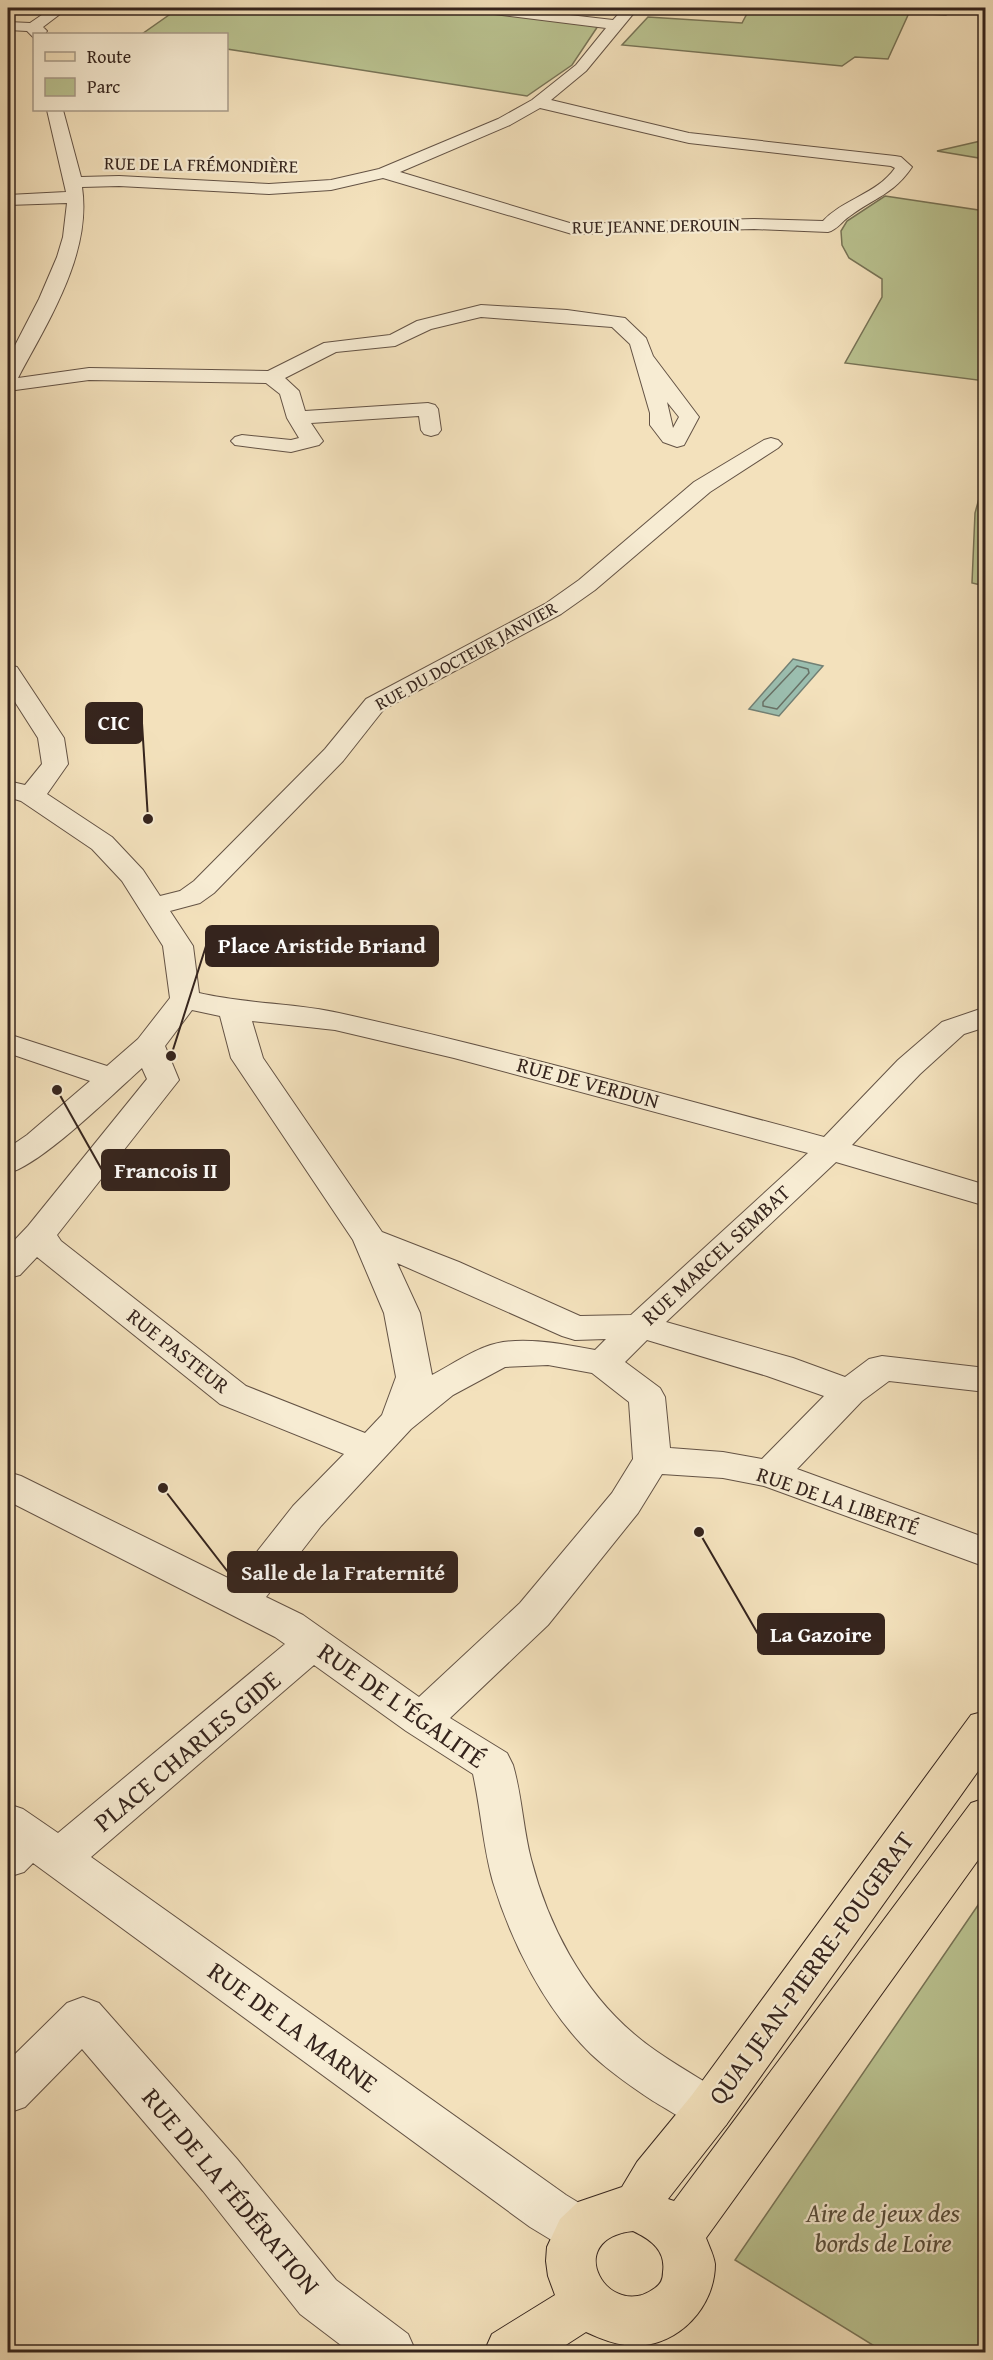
<svg xmlns="http://www.w3.org/2000/svg" width="993" height="2360" font-family="'Gentium Book Plus',serif">
<rect width="100%" height="100%" fill="#f3e1bc"/>
<filter id="stains"><feTurbulence type="fractalNoise" baseFrequency=".00333" numOctaves="4"/><feColorMatrix values="0 0 0 0 .2 0 0 0 0 .09 0 0 0 0 .02 0 0 0 .5 -.17"/></filter>
<radialGradient id="worn" r=".72"><stop offset=".6" stop-color="#630" stop-opacity="0"/><stop offset="1" stop-color="#630" stop-opacity=".3"/></radialGradient>
<g fill="#bac391" stroke="#787457" stroke-width="1.5">
<path d="M179,8h282l137,18 -26,39 -45,31 -300,-47 -1,-15h-84z"/>
<path d="M750,8h201l-5,7 -37,-2 -21,46 -33,-2 -13,9 -220,-21 26,-28 94,6z"/>
<path d="M985,140v19l-48,-8z"/>
<path d="M885,196l100,15v170l-140,-18 37,-66v-18l-33,-21 -7,-13 -1,-14 6,-10z"/>
<path d="M985,477v109l-13,-3 3,-70z"/>
<path d="M985,1895v457h-101l-149,-92z"/>
</g>
<path fill="#9bbeaf" stroke="#728075" stroke-width="1.5" d="M793,659l30,7 -44,50 -30,-7z"/>
<g fill="none" stroke-linecap="round" stroke-linejoin="round">
<path stroke="#687166" stroke-width="1.5" d="M797,666l11,3 1,4 -32,36 -14,-3v-4z"/>
<g stroke="#645345" stroke-width="2">
<g id="minor">
<path d="M52,8h16l-25,19 4,4 -2,3h-11v4l-7,-7 -19,-1v-8l22,1z"/>
<path d="M471,8h38l104,12 11,-12h14l-52,63 -35,29 138,33 206,23 6,1 11,10c-18,27 -38,31 -62,49 -8,5 -13,14 -22,16l-74,-3 -182,5 -189,-56 -52,12 -62,4 -150,-8 -37,1c10,67 -34,134 -64,191l71,-10 179,3 56,-28 66,-8 27,-14 64,-16 86,5 58,8 21,20 7,18 46,61 -15,28 -7,2 -14,-5 -13,-17v-12l-20,-69 -18,-17 -131,-10 -50,12 -36,17 -59,6 -51,26 14,13 6,20 123,-8 7,2 3,4 3,21 -3,4 -7,2 -7,-2 -3,-4 -2,-14 -108,7 12,18 -4,4 -28,7 -56,-7 -4,-4 4,-4 7,-2 49,5 8,-2 -12,-20 -7,-24 -14,-11 -177,-3 -81,11v-32l31,-60 18,-42 6,-20 4,-34 -59,2v-10l58,-3 -19,-82h16l18,67 38,-1 150,8 62,-4 48,-11 119,-50 34,-19 44,-35 30,-37 -128,-16zM540,108l149,35 202,23 4,2c-18,26 -52,31 -72,53l-69,-2 -181,5 -173,-52 110,-47zM667,402l12,15 -6,11z"/>
<path d="M771,438l7,2 4,4 -4,4 -68,44 -115,98 -34,24 -177,95 -41,52 -129,132 -14,10 -30,8 23,35 6,47c47,11 95,10 140,20 163,36 324,81 485,124l74,-77 44,-38 44,-15v20l-22,7 -44,40 -68,71 134,40v21l-150,-44 -170,160 127,36 52,19 24,-18 13,-3 104,12v24l-97,-11 -27,20 -65,68 189,69v29l-222,-81 -41,-8 -61,-4 -24,39 -90,112 -98,93 57,35 6,12c9,31 10,63 18,94 17,66 51,131 103,175 28,24 61,41 92,61l7,15 -7,15 -17,6c-20,-7 -37,-19 -56,-30 -21,-14 -43,-29 -62,-47 -46,-45 -79,-110 -98,-172 -10,-35 -12,-72 -20,-108l-67,-43 -92,-66 -223,192 475,338 33,20 7,16 -7,16 -18,7 -18,-7 -33,-20 -497,-364 -9,9 -16,5v-73l15,5 35,24 227,-189 -10,-7 -267,-136v-29l13,4 213,105 59,-75 51,-52 -124,-50 -183,-147 -17,18 -12,3v-31l20,-21 119,-147 -5,-11c-28,25 -102,98 -134,105v-25l19,-13 63,-54 -82,-28v-19l99,32 31,-27 32,-41 -7,-52 -41,-65 -30,-32 -71,-48 -13,-4v-16l17,4 17,-21 -4,-26 -30,-47v-26l9,2 47,71 4,26 -21,30 65,43 31,33 17,26 20,-5 14,-10 131,-132 41,-50 179,-95 34,-24 115,-98 70,-42zM192,1010l28,6 11,42 122,182 31,73 12,64 -14,38 -17,18 -119,-47 -185,-145 -4,-6 122,-155 -14,-34zM252,1021l83,9 119,28 354,95 -177,162 -51,1 -121,-54 -77,-30 -119,-174zM397,1263l165,73 13,4 31,-1 -11,11c-31,-6 -80,-16 -110,-3 -18,7 -36,19 -53,28l-12,-62zM647,1340l120,36 57,20 -62,63 -39,-7 -53,-4 -5,-51 -5,-9 -35,-26zM548,1365l44,8 37,29 4,57 -21,34 -92,110 -101,94 -116,-82 -37,-18 55,-71 90,-97 42,-34 52,-28z"/>
<path d="M83,1997l16,6 138,156 99,121 72,54 8,18h-66l-50,-38 -97,-123 -121,-142 -57,58 -17,6v-52l59,-58z"/>
</g>
</g>
<g stroke="#35241d" stroke-width="2">
<path id="major" d="M986,1711v49l-260,365 -58,74 6,2 297,-398 15,-5v51l-280,389c3,8 8,18 9,26 0,43 -36,81 -79,82 -17,0 -35,-7 -50,-14l-31,20h-71l8,-18 63,-39 -7,-19 -2,-15 1,-14 13,-28 18,-17 44,-15 15,-25 55,-67 279,-380zM633,2231c19,9 33,20 30,41 0,7 -2,12 -8,16 -46,35 -95,-49 -22,-57z"/>
</g>
<use href="#minor" fill="#f7ecd3" fill-rule="evenodd"/>
<use href="#major" fill="#f3e1bc" fill-rule="evenodd"/>
</g>
<g text-anchor="middle" stroke-width="4.5" stroke-linejoin="round" paint-order="stroke">
<g font-size="18" fill="#35241d" stroke="#f7ecd3">
<text transform="translate(201 165) rotate(1)" y="6">RUE DE LA FRÉMONDIÈRE</text>
<text transform="translate(656 226) rotate(-1)" y="6">RUE JEANNE DEROUIN</text>
<text transform="translate(466 656) rotate(-29)" y="6">RUE DU DOCTEUR JANVIER</text>
</g>
<g font-size="21" fill="#35241d" stroke="#f7ecd3">
<text transform="translate(588 1083) rotate(15)" y="7">RUE DE VERDUN</text>
<text transform="translate(716 1255) rotate(-43)" y="7">RUE MARCEL SEMBAT</text>
<text transform="translate(178 1351) rotate(38)" y="7">RUE PASTEUR</text>
<text transform="translate(838 1501) rotate(19)" y="7">RUE DE LA LIBERTÉ</text>
</g>
<g font-size="26" fill="#35241d" stroke="#f7ecd3">
<text transform="translate(402 1705) rotate(35)" y="9">RUE DE L'ÉGALITÉ</text>
<text transform="translate(187 1751) rotate(-40)" y="9">PLACE CHARLES GIDE</text>
<text transform="translate(811 1968) rotate(-54)" y="9">QUAI JEAN-PIERRE-FOUGERAT</text>
<text transform="translate(293 2027) rotate(36)" y="9">RUE DE LA MARNE</text>
<text transform="translate(231 2191) rotate(50)" y="9">RUE DE LA FÉDÉRATION</text>
</g>
<g font-size="26" font-style="italic" fill="#564c3a" stroke="#f7ecd3">
<text x="883" y="2222">Aire de jeux des<tspan x="883" dy="30">bords de Loire</tspan></text>
</g>
</g>
<path fill="none" stroke="#35241d" stroke-width="2" d="M148 819L142 723M171 1056L206 946M57 1090L102 1170M163 1488L228 1572M699 1532L758 1634"/>
<g fill="#35241d" stroke="#f7ecd3" stroke-width="2">
<circle cx="148" cy="819" r="6"/>
<circle cx="171" cy="1056" r="6"/>
<circle cx="57" cy="1090" r="6"/>
<circle cx="163" cy="1488" r="6"/>
<circle cx="699" cy="1532" r="6"/>
</g>
<g fill="#35241d" stroke="#35241d" stroke-width="2">
<rect x="86" y="703" width="56" height="40" rx="6"/>
<rect x="206" y="926" width="232" height="40" rx="6"/>
<rect x="102" y="1150" width="127" height="40" rx="6"/>
<rect x="228" y="1552" width="229" height="40" rx="6"/>
<rect x="758" y="1614" width="126" height="40" rx="6"/>
</g>
<g font-size="22" text-anchor="middle" font-weight="bold" fill="#fff">
<text x="114" y="730">CIC</text>
<text x="322" y="953">Place Aristide Briand</text>
<text x="166" y="1178">Francois II</text>
<text x="343" y="1580">Salle de la Fraternité</text>
<text x="821" y="1642">La Gazoire</text>
</g>
<rect width="993" height="2360" fill="none" stroke="#f3e1bc" stroke-width="30"/>
<rect x="9" y="9" width="975" height="2342" fill="none" stroke="#35241d" stroke-width="3"/>
<rect x="15" y="15" width="963" height="2330" fill="none" stroke="#35241d" stroke-width="1.5"/>
<rect x="33" y="33" width="195" height="78" fill="#f7ecd3" stroke="#a99c8a" stroke-width="1.5"/>
<rect x="45" y="52" width="30" height="9" fill="#f3e1bc" stroke="#a99c8a" stroke-width="1.5"/>
<text x="87" y="63" font-size="18" fill="#35241d">Route</text>
<rect x="45" y="78" width="30" height="18" fill="#bac391" stroke="#a99c8a" stroke-width="1.5"/>
<text x="87" y="93" font-size="18" fill="#35241d">Parc</text>
<rect width="100%" height="100%" filter="url(#stains)"/>
<rect width="100%" height="100%" fill="url(#worn)"/>
</svg>
